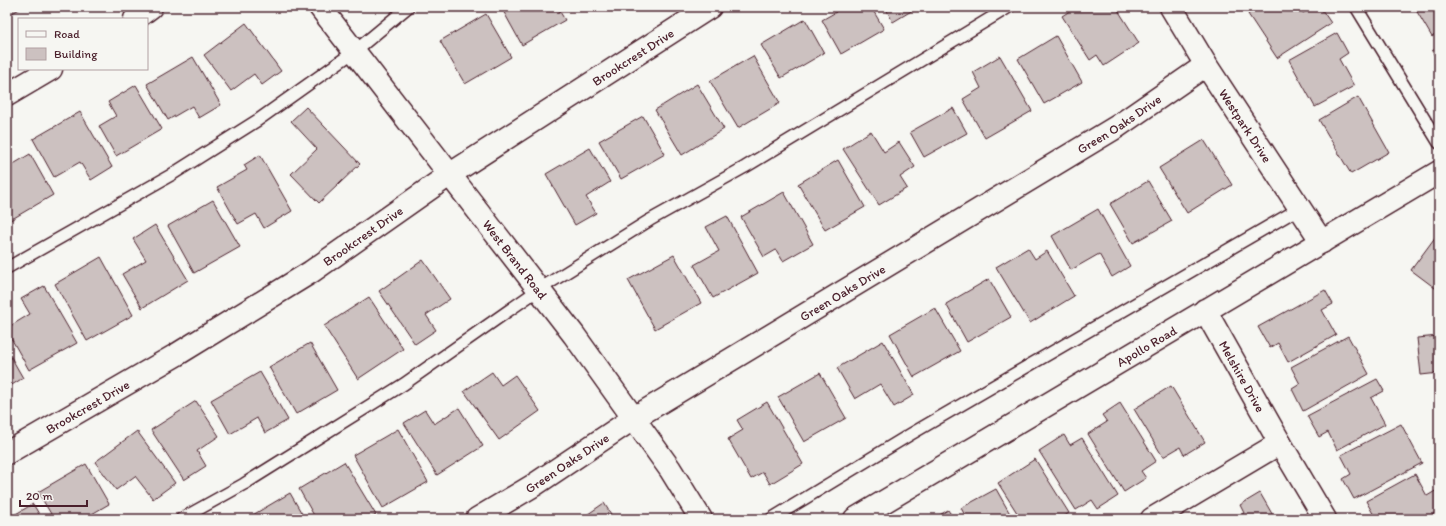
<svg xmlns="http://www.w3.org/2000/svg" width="1446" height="526" font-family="Itim,sans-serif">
<rect width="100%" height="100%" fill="#f6f6f2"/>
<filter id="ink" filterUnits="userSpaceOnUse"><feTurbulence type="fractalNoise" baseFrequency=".025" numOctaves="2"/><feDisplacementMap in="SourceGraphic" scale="8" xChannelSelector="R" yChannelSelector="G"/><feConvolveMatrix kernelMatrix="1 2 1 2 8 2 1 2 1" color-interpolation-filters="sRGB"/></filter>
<g filter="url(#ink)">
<g fill="#ccc1c0" stroke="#4a1f2b">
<path d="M7,7h16l-16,9z"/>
<path d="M501,7h56l8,13 -43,25z"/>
<path d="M834,7h37l13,22 -43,25 -19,-34 14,-8z"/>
<path d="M885,7h33l-25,15z"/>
<path d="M1076,7h40l23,36 -35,23 -7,-11 -7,5 -28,-44z"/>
<path d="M1258,7h41l4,6 9,-6h8l11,16 -54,35 -29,-44z"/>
<path d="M1420,7h19v25l-7,5 -16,-27z"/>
<path d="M486,14l25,43 -46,27 -25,-43z"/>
<path d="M805,19l19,34 -43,25 -20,-33z"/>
<path d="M246,23l35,48 -19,14 -8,-11 -23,17 -27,-36z"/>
<path d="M1337,33l11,20 -9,6 15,27 -39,21 -26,-47z"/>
<path d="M1056,36l26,46 -38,22 -26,-45z"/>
<path d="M1439,47v16l-7,-12z"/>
<path d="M753,56l27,47 -42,25 -28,-47z"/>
<path d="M1000,56l32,55 -47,27 -22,-39 18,-11 -8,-16z"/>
<path d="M193,57l28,48 -22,13 -7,-12 -24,14 -21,-36z"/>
<path d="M697,84l27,45 -42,26 -27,-45z"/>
<path d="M136,85l26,44 -46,27 -17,-30 17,-10 -8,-14z"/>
<path d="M1358,97l31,55 -38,22 -32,-54z"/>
<path d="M306,107l54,57 -41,39 -28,-29 26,-25 -26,-28z"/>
<path d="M953,108l14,25 -43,24 -14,-25z"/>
<path d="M80,112l32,55 -21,13 -11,-18 -26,15 -21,-38z"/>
<path d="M643,116l22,38 -44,25 -22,-38z"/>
<path d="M871,131l13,21 15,-10 16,25 -15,10 7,11 -28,17 -36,-56z"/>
<path d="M1204,140l28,45 -45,28 -28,-45z"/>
<path d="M590,148l20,34 -24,15 10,16 -21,12 -29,-51z"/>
<path d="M30,154l23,41 -46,27v-54z"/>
<path d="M260,155l32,56 -28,17 -8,-14 -18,10 -21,-37 30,-17 -3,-5z"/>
<path d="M838,160l27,47 -40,23 -27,-46z"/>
<path d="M1148,181l24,40 -39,22 -23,-39z"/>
<path d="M784,192l29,52 -30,17 -7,-11 -12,7 -23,-40z"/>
<path d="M213,200l27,47 -46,26 -26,-47z"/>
<path d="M1098,209l32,57 -18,11 -13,-23 -28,16 -19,-34z"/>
<path d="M727,216l31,57 -45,25 -19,-33 25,-14 -13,-24z"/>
<path d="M155,225l33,55 -46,28 -20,-34 24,-14 -13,-21z"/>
<path d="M1439,232v59l-28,-21z"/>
<path d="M1028,248l7,11 12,-8 27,45 -44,27 -34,-56z"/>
<path d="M674,255l27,48 -46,26 -27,-49z"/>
<path d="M101,257l32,58 -46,26 -32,-57z"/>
<path d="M423,260l27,39 -24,16 10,15 -21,14 -36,-53z"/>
<path d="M989,279l22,38 -44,25 -21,-38z"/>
<path d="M44,286l33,57 -48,27 -22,-39v-3l23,-14 -9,-15z"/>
<path d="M1325,290l8,14 -11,6 14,25 -48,27 -10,-19 -8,5 -12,-21z"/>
<path d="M369,297l34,52 -45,30 -34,-53z"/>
<path d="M935,308l25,43 -46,26 -24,-43z"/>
<path d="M1348,336l21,38 -66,37 -11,-22 8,-5 -9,-17z"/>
<path d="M1439,336v37l-18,2 -4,-37z"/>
<path d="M883,341l31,54 -20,12 -14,-23 -25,15 -18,-31z"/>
<path d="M310,343l27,47 -41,24 -27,-47z"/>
<path d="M7,350l16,28 -16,10z"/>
<path d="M260,372l28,48 -23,13 -8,-15 -27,16 -19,-34z"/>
<path d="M492,372l9,13 14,-10 25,36 -41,29 -35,-49z"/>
<path d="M820,373l26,45 -42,24 -26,-45z"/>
<path d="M1377,379l7,12 -13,7 14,26 -48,26 -9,-18 -9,5 -12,-21z"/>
<path d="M1171,386l34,56 -21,13 -4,-8 -17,10 -29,-48z"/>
<path d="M196,401l23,35 -22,15 9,15 -22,14 -33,-50z"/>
<path d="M767,402l36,62 -33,20 -7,-12 -12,7 -23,-40 15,-9 -6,-10z"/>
<path d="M1120,403l36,58 -15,10 5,7 -22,14 -36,-58 19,-12 -5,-7z"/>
<path d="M459,408l24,38 -46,29 -33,-52 21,-13 9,14z"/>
<path d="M1401,424l21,39 -68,36 -11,-20 8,-5 -10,-19z"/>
<path d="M398,429l30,53 -45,26 -30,-53z"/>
<path d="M137,431l38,52 -22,16 -18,-23 -19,14 -21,-28z"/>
<path d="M1064,435l6,10 12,-7 36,58 -20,13 -6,-9 -16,10 -37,-59z"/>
<path d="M1035,459l34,54 -9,6h-39l-23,-36z"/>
<path d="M344,462l32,53 -7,4h-53l-17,-30z"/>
<path d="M86,464l23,40 -24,14v1h-31l-16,-27z"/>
<path d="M1415,474l12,22 10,-6 2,3v18l-15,8h-48l-10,-18z"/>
<path d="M996,489l17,30h-46l-6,-11z"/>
<path d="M290,493l15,26h-59z"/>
<path d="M1260,493l15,26h-41l10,-6 -4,-8z"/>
<path d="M604,503l10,16h-33z"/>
<path d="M33,504l9,15h-35z"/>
<path d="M948,510l6,9h-21z"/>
</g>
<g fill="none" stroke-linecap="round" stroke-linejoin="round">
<g stroke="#4a1f2b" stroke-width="14">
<g id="service">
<path d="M1356,7l83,136"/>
<path d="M7,268l164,-93 87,-55 97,-69 53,-44"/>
<path d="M181,519l63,-35 160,-100 134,-94 112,-70 95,-53 264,-160"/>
<path d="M771,519l140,-85 389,-226"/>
</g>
</g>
<g stroke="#4a1f2b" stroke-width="25">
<g id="minor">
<path id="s1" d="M1171,7l35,58 116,177"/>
<path d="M135,19l16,-12"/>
<path d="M7,95l44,-26"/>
<path id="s2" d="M1205,310l75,133 45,76"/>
<path id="s3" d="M7,453l169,-98 135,-83 138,-97 261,-168"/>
<path id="s4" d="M477,519l57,-34 100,-67 484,-292 88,-61"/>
<path d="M1152,519l128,-76"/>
</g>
</g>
<g stroke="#4a1f2b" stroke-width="25">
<g id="tertiary">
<path id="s5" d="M320,7l254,328 96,134 31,50"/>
<path id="s6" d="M855,519l584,-347"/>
</g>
</g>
<use href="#service" stroke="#f6f6f2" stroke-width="11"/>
<use href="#minor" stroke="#f6f6f2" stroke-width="22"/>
<use href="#tertiary" stroke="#f6f6f2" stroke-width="22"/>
</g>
</g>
<g text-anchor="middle" stroke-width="4" stroke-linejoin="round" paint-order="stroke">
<g font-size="13" fill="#4a1f2b" stroke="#f6f6f2">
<text dy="5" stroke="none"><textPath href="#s3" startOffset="741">Brookcrest Drive</textPath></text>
<text dy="5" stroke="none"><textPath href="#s4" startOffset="754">Green Oaks Drive</textPath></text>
<text dy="5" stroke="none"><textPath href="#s1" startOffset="140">Westpark Drive</textPath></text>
<text dy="5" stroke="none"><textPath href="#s3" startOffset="417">Brookcrest Drive</textPath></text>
<text dy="5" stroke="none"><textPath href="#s5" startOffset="319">West Brand Road</textPath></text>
<text dy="5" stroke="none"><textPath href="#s4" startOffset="430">Green Oaks Drive</textPath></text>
<text dy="5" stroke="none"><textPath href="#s6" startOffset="339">Apollo Road</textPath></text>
<text dy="5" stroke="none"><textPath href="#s2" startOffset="76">Melshire Drive</textPath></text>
<text dy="5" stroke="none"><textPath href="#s3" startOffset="93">Brookcrest Drive</textPath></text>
<text dy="5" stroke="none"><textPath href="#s4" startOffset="106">Green Oaks Drive</textPath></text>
</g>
</g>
<rect width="1446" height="526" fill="none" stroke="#f6f6f2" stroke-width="24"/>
<rect x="12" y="12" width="1422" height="502" fill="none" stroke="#4a1f2b" stroke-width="1.5" filter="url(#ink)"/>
<rect x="18" y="18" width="130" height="52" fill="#f6f6f2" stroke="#b1a0a2"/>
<rect x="26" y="31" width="20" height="6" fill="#f6f6f2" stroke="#b1a0a2"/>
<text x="54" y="38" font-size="12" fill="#4a1f2b">Road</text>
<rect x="26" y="48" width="20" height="12" fill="#ccc1c0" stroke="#b1a0a2"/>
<text x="54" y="58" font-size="12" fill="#4a1f2b">Building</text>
<path d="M20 500v6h67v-6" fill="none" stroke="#4a1f2b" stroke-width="2"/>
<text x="26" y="500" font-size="12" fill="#4a1f2b" stroke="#f6f6f2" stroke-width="3" paint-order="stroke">20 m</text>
</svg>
